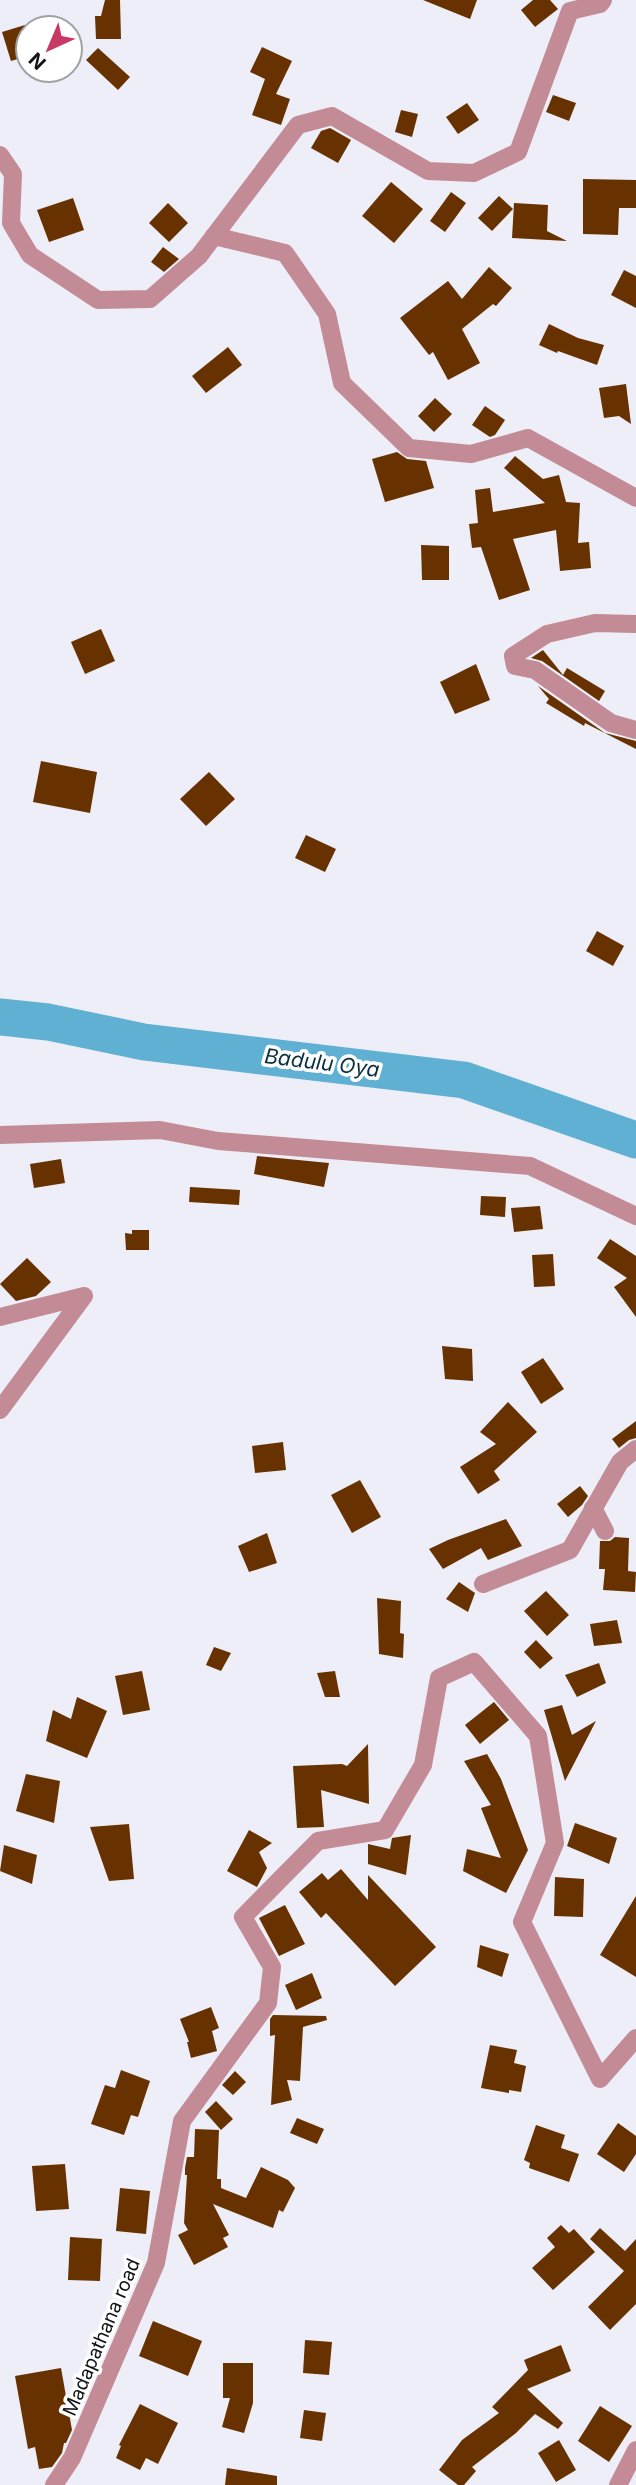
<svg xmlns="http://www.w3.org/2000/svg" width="636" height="2485" font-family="Inter,sans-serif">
<rect width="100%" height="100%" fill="#edeef8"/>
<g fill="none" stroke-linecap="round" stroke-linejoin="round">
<path stroke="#60b0d3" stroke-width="37" d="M0,1017l48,5 96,20 320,38 172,60"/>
</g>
<g fill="#673200">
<path d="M105,0h15l1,39h-25l-1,-23h6z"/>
<path d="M423,0h54l-7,19z"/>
<path d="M533,0h17l8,9 -23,18 -14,-17z"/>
<path d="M25,25l3,10v21l-17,5 -9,-29z"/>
<path d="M262,47l30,14 -16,33 14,5 -9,26 -29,-10 13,-36 -15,-7z"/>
<path d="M98,48l32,29 -12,13 -32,-30z"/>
<path d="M553,95l23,8 -7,18 -23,-9z"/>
<path d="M467,103l12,17 -21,14 -12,-17z"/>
<path d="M401,110l17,4 -6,23 -17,-5z"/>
<path d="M330,128l21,12 -13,23 -27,-15 10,-17z"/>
<path d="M583,179l53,1v28h-17l-1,27 -35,-1z"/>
<path d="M391,182l32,27 -29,34 -32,-27z"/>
<path d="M451,192l15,11 -21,29 -15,-11z"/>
<path d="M499,196l14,13 -21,22 -14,-13z"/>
<path d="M73,198l11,32 -35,12 -12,-32z"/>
<path d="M168,203l20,20 -19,19 -20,-19z"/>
<path d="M514,203l34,2 -1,26 20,10 -55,-3z"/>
<path d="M163,247l16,12 -15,13 -13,-10z"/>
<path d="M489,267l23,21 -16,18 -3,-2 -31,25 18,34 -32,17 -15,-28 -4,3 -29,-37 48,-37 14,18z"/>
<path d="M624,270l12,6v32l-25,-13z"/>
<path d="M549,324l29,14 26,7 -7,20 -39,-14 -1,2 -18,-8z"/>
<path d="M228,347l14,18 -36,28 -14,-17z"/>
<path d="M626,384l5,40 -12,-8 -15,2 -5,-30z"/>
<path d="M435,398l17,16 -18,18 -16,-16z"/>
<path d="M485,406l20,14 -10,15 -5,2 -18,-12z"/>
<path d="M397,452l10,7 19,2 8,27 -49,14 -13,-43z"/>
<path d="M515,456l28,23 16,-4 7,27 14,1 -2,40 11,-1 2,26 -31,3 -4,-41 -43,9 17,51 -31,10 -18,-53 -9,1 -3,-24 9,-1 -3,-33 15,-2 3,24 52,-9 -41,-35z"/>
<path d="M421,545l28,1v34h-27z"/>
<path d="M101,629l14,32 -30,13 -14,-32z"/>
<path d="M543,650l20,25 4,-7 38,23 -6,10 -57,-40 -11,-3z"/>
<path d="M476,664l14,36 -35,14 -15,-32z"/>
<path d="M538,686l67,47 31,8v8l-51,-26 -1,3 -38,-23 3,-4z"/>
<path d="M41,761l56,11 -7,41 -57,-11z"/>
<path d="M209,772l26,27 -29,27 -26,-27z"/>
<path d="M306,835l30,14 -11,23 -30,-14z"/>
<path d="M597,931l27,15 -11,20 -27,-15z"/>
<path d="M257,1156l72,7 -5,24 -70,-13z"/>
<path d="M61,1159l4,24 -31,5 -4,-24z"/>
<path d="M190,1187l50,3 -1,15 -50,-3z"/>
<path d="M481,1196l25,1 -1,20 -25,-2z"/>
<path d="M540,1206l3,23 -29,3 -3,-24z"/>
<path d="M132,1230h17v20h-23l-1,-17 7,1z"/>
<path d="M610,1239l26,17v61l-22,-30 13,-9 -30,-20z"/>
<path d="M553,1254l2,32 -21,1 -2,-32z"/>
<path d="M27,1258l24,24 -15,14 -20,5 -16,-17z"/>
<path d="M442,1346l30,3 1,32 -28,-2z"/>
<path d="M543,1358l21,31 -23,15 -20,-32z"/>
<path d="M508,1402l29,30 -43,39 6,9 -22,14 -18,-27 36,-23 -16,-12z"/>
<path d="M636,1421v17l-7,2 -10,8 -7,-9z"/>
<path d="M283,1442l3,28 -31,3 -3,-27z"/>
<path d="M360,1480l21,37 -29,16 -21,-38z"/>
<path d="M580,1486l8,10 -6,9 -14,12 -11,-13z"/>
<path d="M506,1519l16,27 -34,14 -7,-12 -38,21 -14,-20 19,-9z"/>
<path d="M267,1533l10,30 -28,9 -11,-26z"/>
<path d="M615,1537l14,1 -1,33 8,1 -1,20 -32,-2 2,-21h-6l1,-28h10z"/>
<path d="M459,1582l16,11 -7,19 -22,-13z"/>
<path d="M546,1591l23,24 -22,21 -23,-25z"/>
<path d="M377,1598l24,3 -1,32 4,1 -1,24 -24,-4z"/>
<path d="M617,1620l5,23 -28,3 -4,-22z"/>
<path d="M536,1640l17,18 -13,11 -16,-17z"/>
<path d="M214,1647l17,6 -10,18 -15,-6z"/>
<path d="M599,1663l7,20 -29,14 -12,-22z"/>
<path d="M142,1671l8,39 -27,5 -8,-39z"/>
<path d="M335,1671l5,26h-15l-8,-24z"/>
<path d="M77,1697l30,14 -20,47 -41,-17 7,-31 18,9z"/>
<path d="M494,1702l15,18 -29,24 -15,-19z"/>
<path d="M562,1705l10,30 24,-14 -31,60 -21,-71z"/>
<path d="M368,1744l1,60 -48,-14 3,37 -27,1 -4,-62 49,-2 5,2z"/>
<path d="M487,1754l14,25 27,71 -22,43 -43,-22 4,-22 34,9 -20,-50 10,-3 -27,-44z"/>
<path d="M26,1774l34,7 -6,42 -38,-12z"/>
<path d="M575,1823l42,15 -8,26 -42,-18z"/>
<path d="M129,1824l5,55 -25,2 -19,-54z"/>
<path d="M249,1830l23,13 -13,9 8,16 -10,19 -30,-16z"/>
<path d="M411,1835l-5,40 -38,-11v-20l22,5 2,-11z"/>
<path d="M4,1845l33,10 -5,29 -32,-13z"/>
<path d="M341,1869l27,31v-25l68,72 -41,39 -69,-73 -5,5 -22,-26 23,-19 6,7z"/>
<path d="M555,1877l29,2 -1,38 -29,-1z"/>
<path d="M636,1896v81l-36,-22z"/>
<path d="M285,1905l20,39 -26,12 -20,-38z"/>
<path d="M480,1945l29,9 -7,23 -25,-10z"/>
<path d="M312,1973l10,25 -26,12 -11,-25z"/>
<path d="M211,2007l8,21 -7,3 5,20 -26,7 -4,-16h2l-9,-23z"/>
<path d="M273,2015l53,1 1,4 -24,7 -3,54 -13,-1 5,20 -21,5 4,-70 -5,1v-17z"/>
<path d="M490,2045l27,5 -3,13 12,3 -5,26 -12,-2v3l-28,-5z"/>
<path d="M121,2070l29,11 -12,36 -7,-2 -7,20 -33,-11 14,-39 10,3z"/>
<path d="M235,2071l11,11 -13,13 -11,-10z"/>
<path d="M216,2101l17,18 -12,11 -16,-18z"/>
<path d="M297,2118l27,11 -7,15 -27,-11z"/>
<path d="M618,2123l18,13v18l-12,18 -27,-18z"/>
<path d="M536,2125l29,10 -4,13 18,6 -10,28 -40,-14 1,-5 -6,-3z"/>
<path d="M195,2129l24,1 -2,49h4v9l25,10 15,-31 27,13 7,8 -12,24 -4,-2 -6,18 -60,-24 16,31 -6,3 5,9 -34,18 -16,-30 10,-5 -4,-7 3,-48h-2v-7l2,-11h7z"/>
<path d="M65,2164l4,45 -33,2 -4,-45z"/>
<path d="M120,2188l30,3 -4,43 -30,-3z"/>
<path d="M561,2225l8,8 5,-4 21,23 -42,38 -21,-22 23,-21 -8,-9z"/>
<path d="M600,2228l25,23 11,-12v65l-26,26 -22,-23 36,-36 -34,-32z"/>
<path d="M70,2237l32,2 -2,42 -32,-1z"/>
<path d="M153,2321l49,20 -14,35 -49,-20z"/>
<path d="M305,2340l27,2 -3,33 -26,-2z"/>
<path d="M561,2345l10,26 -44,18 36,34 -5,6 -23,-15 -19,19 -44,34 4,4 -12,14h-6l-19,-15 23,-30 37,-27 -7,-6 36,-37 -4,-10z"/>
<path d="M223,2363h30v40l-9,30 -22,-6 8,-29h-7z"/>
<path d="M61,2368l11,62 -6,13h-2l-2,10 -10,14 -13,2 -4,-22 -7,2 -13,-73z"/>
<path d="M140,2404l38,19 -20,41 -12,-6 -6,12 -24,-12 5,-12 -2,-1z"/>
<path d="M600,2406l32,20 -23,36 -31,-21z"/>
<path d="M304,2410l22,3 -4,28 -22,-3z"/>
<path d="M559,2440l17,30 -20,12 -18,-29z"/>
<path d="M227,2468l50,8v9h-52z"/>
</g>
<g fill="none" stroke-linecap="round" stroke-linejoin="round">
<g stroke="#c28b96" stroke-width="18">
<path d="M0,155l13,19 -2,49 19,32 68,45 52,-1 49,-43 99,-131 34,-9 96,55 46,2 44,-21 52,-141 30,-7 3,-4"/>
<path d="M214,236l71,17 42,61 15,69 67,65 62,6 57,-16 108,60"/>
<path d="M636,624l-41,-1 -48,11 -34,22 2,10 20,4 76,53 25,7"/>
<path d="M0,1135l160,-5 58,11 312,25 106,50"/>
<path d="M0,1317l84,-21 -84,114"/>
<path d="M593,1508l12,23"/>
<path d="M483,1584l87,-34 50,-88 16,-13"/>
<path d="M54,2485l18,-27 84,-195 26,-142 86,-118 4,-36 -29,-50 75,-76 67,-11 38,-65 16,-87 35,-16 64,74 17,107 -33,79 78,157 36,-41"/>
<path d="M618,2485l18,-35"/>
</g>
</g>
<g text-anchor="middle" stroke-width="7" stroke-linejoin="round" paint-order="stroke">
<g font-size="19" fill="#121316" stroke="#fff">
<text transform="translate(101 2337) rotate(-67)" y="7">Madapathana road</text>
</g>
<g font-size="21" font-style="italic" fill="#09303f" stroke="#fff">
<text transform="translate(322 1063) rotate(7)" y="7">Badulu Oya</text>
</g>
</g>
<g transform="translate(49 49) rotate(224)"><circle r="33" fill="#ffffff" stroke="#a0a1a2" stroke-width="2"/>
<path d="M0-5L12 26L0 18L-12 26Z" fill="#c83a65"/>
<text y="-10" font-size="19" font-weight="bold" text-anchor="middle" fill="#121316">N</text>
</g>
</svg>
